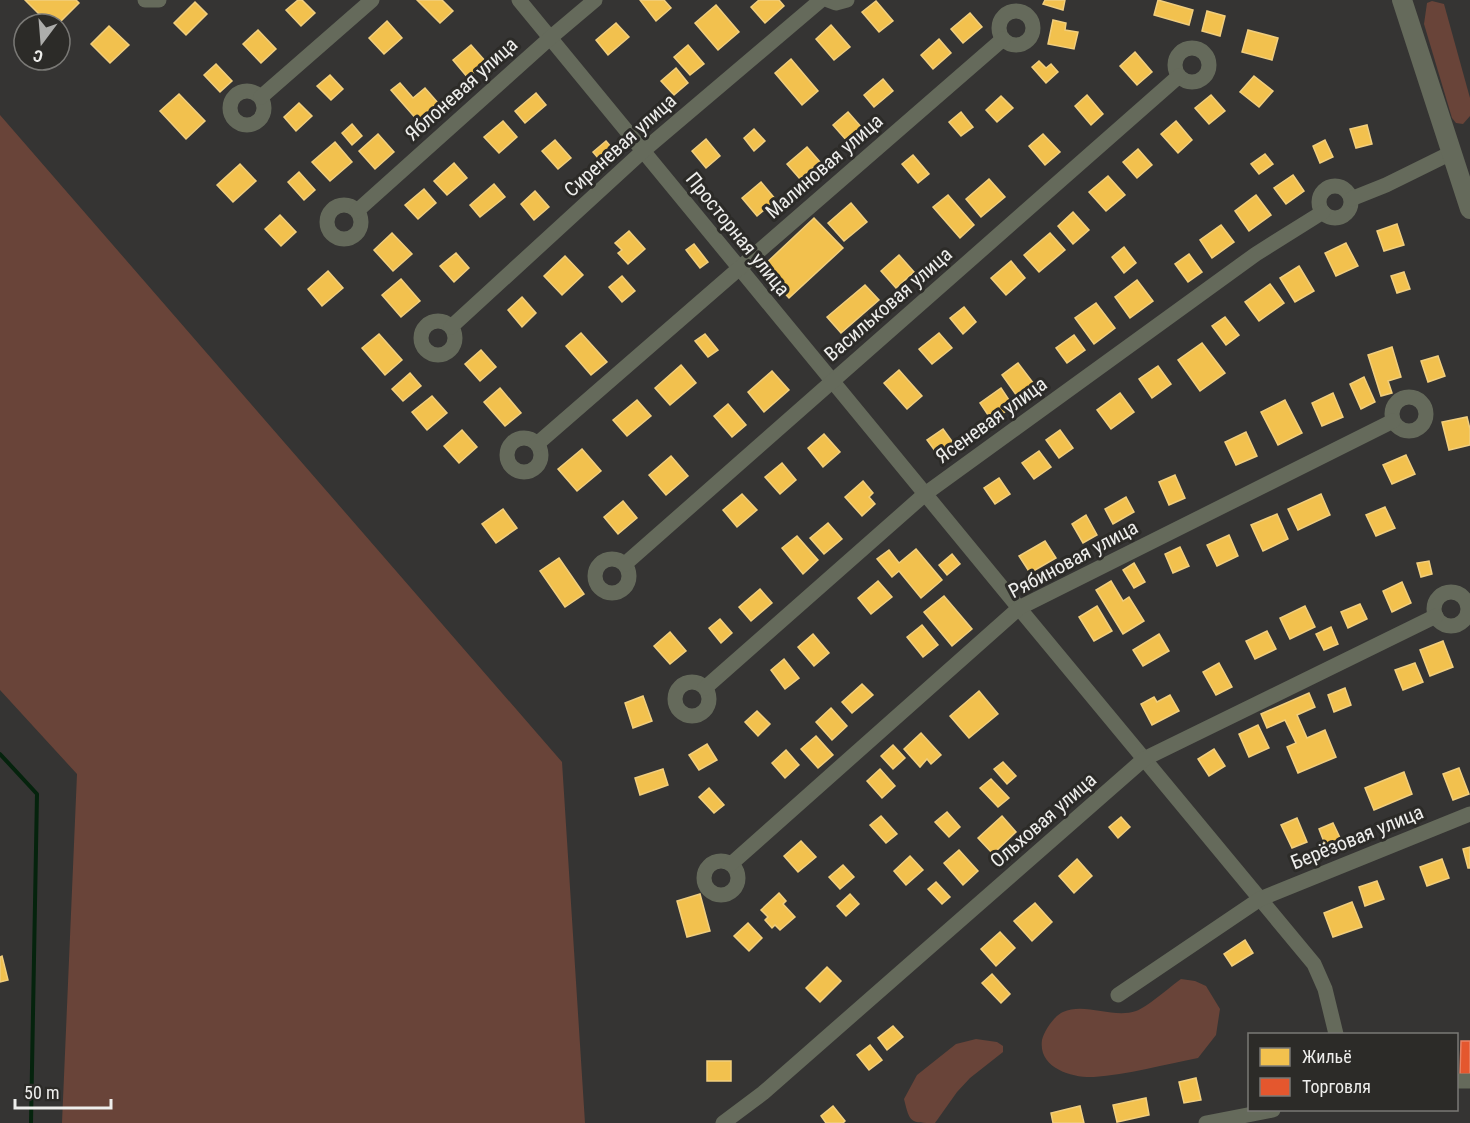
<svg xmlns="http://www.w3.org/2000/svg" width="1470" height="1123" font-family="'Roboto Condensed',sans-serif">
<rect width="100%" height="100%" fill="#353433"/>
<g fill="#694439">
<path d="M1432,1l12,3 26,94v18l-7,8 -7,-1 -4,-5 -28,-94 3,-21z"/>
<path d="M0,115l562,647 23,361h-523l15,-349 -77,-84z"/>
<path d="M1181,979l14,2 11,5 14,23 -4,26 -18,23c-31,6 -72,17 -104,19 -22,1 -56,-9 -52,-37 2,-9 12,-24 21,-28 22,-10 50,7 73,-1 10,-3 35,-25 45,-32z"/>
<path d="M976,1039l21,3 6,4v6l-33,26 -13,14 -22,31c-25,0 -25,0 -31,-24l13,-24 39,-31z"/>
</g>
<g fill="#f2c14e" stroke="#f1ce7d" stroke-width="1.5">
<path d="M25,0h51l3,3 -21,21h-9z"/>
<path d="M298,0h4l13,13 -14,13 -15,-16z"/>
<path d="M417,0h25l11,11 -13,12z"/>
<path d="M640,0h24l7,8 -15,13z"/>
<path d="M759,0h20l5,6 -19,17 -14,-16z"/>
<path d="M1045,0h20l-2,10 -20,-6z"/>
<path d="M1158,0l35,10 -4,15 -35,-10z"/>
<path d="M876,1l17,20 -14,11 -17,-20z"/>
<path d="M195,2l12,12 -21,21 -12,-12z"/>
<path d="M716,5l23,27 -21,18 -23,-27z"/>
<path d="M1207,11l18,5 -5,20 -18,-5z"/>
<path d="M970,13l12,14 -19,16 -12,-14z"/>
<path d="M1053,20l13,3 -1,7 13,2 -4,17 -26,-5z"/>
<path d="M387,21l15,17 -18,16 -15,-16z"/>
<path d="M616,23l13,14 -21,18 -12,-15z"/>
<path d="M831,25l19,22 -16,13 -18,-21z"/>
<path d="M109,26l20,19 -19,18 -19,-19z"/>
<path d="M258,30l18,19 -15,14 -18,-19z"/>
<path d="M1248,30l30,8 -6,22 -30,-8z"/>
<path d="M939,39l12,14 -18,16 -12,-14z"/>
<path d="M471,45l15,17 -18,16 -15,-18z"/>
<path d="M688,45l16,19 -14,11 -16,-18z"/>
<path d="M1135,52l17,20 -15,13 -17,-19z"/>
<path d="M791,59l27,32 -16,14 -27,-32z"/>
<path d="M1039,61l7,7 5,-4 7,8 -12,11 -14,-16z"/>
<path d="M216,64l16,17 -12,11 -16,-17z"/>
<path d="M676,68l12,15 -14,12 -13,-14z"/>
<path d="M330,75l13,14 -12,11 -14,-14z"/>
<path d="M1254,76l19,15 -14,16 -19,-15z"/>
<path d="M883,79l10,12 -19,16 -10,-12z"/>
<path d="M400,83l13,15 12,-10 13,15 -20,18 -27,-31z"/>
<path d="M536,93l10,12 -21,18 -10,-12z"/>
<path d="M179,94l26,27 -19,18 -26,-28z"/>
<path d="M1087,95l16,19 -12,11 -16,-19z"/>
<path d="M1211,95l14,16 -16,13 -14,-16z"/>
<path d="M1001,96l12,12 -16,14 -11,-12z"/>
<path d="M299,103l13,13 -16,15 -12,-14z"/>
<path d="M848,112l14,16 -15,13 -14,-16z"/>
<path d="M961,112l12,15 -12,9 -12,-14z"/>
<path d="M503,121l14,16 -18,16 -15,-16z"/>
<path d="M1176,121l16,19 -14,13 -17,-19z"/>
<path d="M352,124l10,12 -10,9 -10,-12z"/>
<path d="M1367,125l5,19 -16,4 -6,-19z"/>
<path d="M754,129l11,12 -11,10 -10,-13z"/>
<path d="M378,134l16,18 -19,17 -16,-18z"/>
<path d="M1043,134l17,18 -15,13 -16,-19z"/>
<path d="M706,139l14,17 -14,12 -14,-17z"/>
<path d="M555,140l16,18 -13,11 -16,-18z"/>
<path d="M1325,140l8,17 -13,6 -7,-17z"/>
<path d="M606,141l11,13 -13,11 -11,-13z"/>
<path d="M335,142l17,20 -22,19 -18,-19z"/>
<path d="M807,147l13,15 -20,17 -13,-15z"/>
<path d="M1138,149l14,16 -15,13 -14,-16z"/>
<path d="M1265,154l8,10 -14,10 -8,-10z"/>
<path d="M913,155l16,19 -11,9 -16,-19z"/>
<path d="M454,163l13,15 -20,17 -13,-14z"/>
<path d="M240,164l16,17 -23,21 -16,-17z"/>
<path d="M299,172l16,18 -11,10 -16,-18z"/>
<path d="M1293,175l11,16 -18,13 -12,-16z"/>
<path d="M1108,176l17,19 -19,16 -17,-19z"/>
<path d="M989,179l16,18 -24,20 -15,-18z"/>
<path d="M761,182l15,18 -19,16 -15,-18z"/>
<path d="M494,184l11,13 -25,20 -10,-12z"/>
<path d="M424,189l12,14 -18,16 -13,-14z"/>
<path d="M535,191l14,16 -15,13 -13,-16z"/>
<path d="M948,195l26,30 -14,13 -27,-31z"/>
<path d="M1256,195l15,20 -22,16 -14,-20z"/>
<path d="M851,203l16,19 -23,19 -16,-18z"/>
<path d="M1073,212l16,18 -16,14 -15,-18z"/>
<path d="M280,215l16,17 -15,14 -16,-17z"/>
<path d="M814,218l29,30 -54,50 -28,-30z"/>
<path d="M1397,224l7,21 -20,6 -7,-20z"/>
<path d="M1221,225l13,17 -22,16 -12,-18z"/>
<path d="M629,231l16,18 -17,15 -10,-11 4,-3 -7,-7z"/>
<path d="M392,233l20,21 -19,17 -19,-21z"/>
<path d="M1050,233l15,17 -26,22 -15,-17z"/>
<path d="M1346,243l12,23 -22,10 -11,-23z"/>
<path d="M694,244l14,18 -8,6 -14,-18z"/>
<path d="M1124,247l12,16 -12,10 -12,-16z"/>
<path d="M456,253l13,15 -15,14 -14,-16z"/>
<path d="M1189,254l13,18 -14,10 -13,-18z"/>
<path d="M899,255l15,17 -18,16 -15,-17z"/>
<path d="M565,256l18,19 -21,20 -18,-19z"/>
<path d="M1011,261l14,17 -19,17 -15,-17z"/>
<path d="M1299,266l15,25 -19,11 -15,-24z"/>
<path d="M328,271l15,17 -21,18 -14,-17z"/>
<path d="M1404,272l6,17 -13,4 -6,-17z"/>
<path d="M622,276l13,15 -13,11 -13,-15z"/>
<path d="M401,279l19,22 -19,16 -19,-22z"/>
<path d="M1137,280l16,21 -23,17 -15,-21z"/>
<path d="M1270,284l14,19 -25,18 -14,-19z"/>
<path d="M865,285l14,15 -38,33 -14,-16z"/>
<path d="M522,297l14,16 -14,14 -14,-17z"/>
<path d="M1096,303l19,25 -21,16 -19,-26z"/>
<path d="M964,307l12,15 -13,12 -13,-16z"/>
<path d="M1225,317l14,18 -13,10 -14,-19z"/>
<path d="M581,333l26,29 -16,13 -25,-29z"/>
<path d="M939,333l13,15 -20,16 -13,-15z"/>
<path d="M379,334l23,26 -17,15 -23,-27z"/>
<path d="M705,334l13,16 -10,7 -13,-16z"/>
<path d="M1074,335l11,15 -18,13 -11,-15z"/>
<path d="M1202,343l23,30 -25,18 -22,-31z"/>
<path d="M1392,347l9,30 -13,4 4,12 -11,3 -13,-41z"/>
<path d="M481,350l15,17 -16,14 -15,-17z"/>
<path d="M1438,356l7,20 -17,6 -7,-21z"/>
<path d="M1018,363l16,21 -17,12 -15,-21z"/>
<path d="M681,365l15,18 -26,22 -15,-17z"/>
<path d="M1158,366l13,18 -19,14 -13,-19z"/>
<path d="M899,370l23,26 -15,13 -23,-26z"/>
<path d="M772,371l17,19 -25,22 -16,-20z"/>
<path d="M410,373l11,13 -18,15 -11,-12z"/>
<path d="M1364,377l11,25 -14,7 -11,-25z"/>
<path d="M500,388l21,25 -16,13 -21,-24z"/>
<path d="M1001,388l12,18 -21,15 -12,-18z"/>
<path d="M1120,393l14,19 -23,17 -14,-19z"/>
<path d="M1333,393l10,24 -21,9 -10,-23z"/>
<path d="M432,396l15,17 -20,17 -15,-18z"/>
<path d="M637,400l14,16 -24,20 -14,-16z"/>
<path d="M1285,400l17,33 -24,12 -17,-33z"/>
<path d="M728,404l18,21 -14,12 -18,-21z"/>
<path d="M1467,417l3,12v16l-21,5 -7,-28z"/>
<path d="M943,429l11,15 -16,11 -11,-15z"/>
<path d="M462,430l15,17 -18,16 -15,-17z"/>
<path d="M1060,430l13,18 -14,10 -13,-18z"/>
<path d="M1246,432l11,24 -21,9 -11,-23z"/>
<path d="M824,434l16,18 -17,15 -15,-19z"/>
<path d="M582,449l19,22 -24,20 -19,-22z"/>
<path d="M1039,451l12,16 -17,12 -12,-16z"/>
<path d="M1406,455l9,19 -23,10 -9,-19z"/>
<path d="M671,456l17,20 -22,19 -17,-20z"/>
<path d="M782,463l14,17 -16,14 -15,-17z"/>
<path d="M1175,475l10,23 -16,7 -10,-23z"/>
<path d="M999,478l11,16 -15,10 -11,-16z"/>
<path d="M863,481l10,12 -4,4 6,7 -13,12 -17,-19z"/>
<path d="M742,494l15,16 -20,17 -14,-17z"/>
<path d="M1321,494l9,21 -32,15 -10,-21z"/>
<path d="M1126,497l8,15 -21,12 -8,-15z"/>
<path d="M623,501l14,17 -19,16 -14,-17z"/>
<path d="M1385,507l10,21 -19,8 -10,-21z"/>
<path d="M503,509l14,19 -21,15 -14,-19z"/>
<path d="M1277,514l11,25 -25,12 -12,-26z"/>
<path d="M1086,515l11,20 -14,8 -11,-19z"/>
<path d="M828,523l14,16 -18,15 -14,-16z"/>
<path d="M1229,535l9,21 -21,10 -10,-21z"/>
<path d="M797,536l21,24 -15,14 -21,-26z"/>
<path d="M1045,541l11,17 -26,15 -11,-17z"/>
<path d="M1180,547l9,19 -16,7 -8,-19z"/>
<path d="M916,549l26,31 -21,18 -22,-27 -7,6 -15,-18 12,-9 10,13z"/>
<path d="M952,554l8,10 -13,11 -8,-10z"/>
<path d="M559,558l25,36 -19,13 -25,-36z"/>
<path d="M1429,561l3,13 -11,3 -4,-14z"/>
<path d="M1134,563l11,19 -11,6 -11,-18z"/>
<path d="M878,581l14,16 -21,17 -13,-16z"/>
<path d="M1111,581l12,20 6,-4 15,24 -21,13 -27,-44z"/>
<path d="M1402,582l9,21 -19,9 -9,-21z"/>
<path d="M760,589l12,14 -21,18 -12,-14z"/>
<path d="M944,596l28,33 -20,17 -28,-34z"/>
<path d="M1360,604l7,15 -19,9 -7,-16z"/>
<path d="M1097,606l15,25 -18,10 -15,-24z"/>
<path d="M1305,606l10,21 -25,12 -10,-21z"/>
<path d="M720,619l12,14 -11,10 -12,-15z"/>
<path d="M922,625l16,20 -15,12 -16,-20z"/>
<path d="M1331,627l7,17 -14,6 -8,-16z"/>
<path d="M1267,631l9,18 -21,10 -9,-18z"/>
<path d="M670,632l16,19 -16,13 -16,-18z"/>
<path d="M813,634l16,19 -15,13 -16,-19z"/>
<path d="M1159,634l10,17 -26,15 -10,-16z"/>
<path d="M1443,641l10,26 -23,9 -10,-26z"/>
<path d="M784,659l15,19 -14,11 -14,-19z"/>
<path d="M1219,663l13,24 -16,8 -13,-23z"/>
<path d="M1415,663l8,19 -20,8 -8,-20z"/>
<path d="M862,684l11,11 -21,18 -10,-11z"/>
<path d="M1345,688l6,17 -17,7 -6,-17z"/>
<path d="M979,691l19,23 -29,24 -19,-22z"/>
<path d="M1309,693l6,14 -18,8 10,23 18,-8 11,27 -38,16 -11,-26 9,-4 -11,-23 -18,8 -6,-14z"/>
<path d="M1170,695l9,16 -27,14 -11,-21 13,-7 3,5z"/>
<path d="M643,696l9,25 -19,7 -8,-25z"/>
<path d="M831,708l16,18 -15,14 -16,-18z"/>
<path d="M757,711l13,13 -12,12 -13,-14z"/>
<path d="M1258,725l11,23 -20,9 -10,-23z"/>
<path d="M921,733l20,22 -10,9 -4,-5 -7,8 -16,-18z"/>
<path d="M816,736l17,19 -15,13 -17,-19z"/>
<path d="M707,744l10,16 -18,10 -10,-15z"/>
<path d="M893,745l12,13 -12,11 -12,-13z"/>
<path d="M1214,749l11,17 -16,10 -11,-17z"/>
<path d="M786,750l13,15 -14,13 -13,-15z"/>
<path d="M1003,762l13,14 -9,8 -13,-15z"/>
<path d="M1459,768l10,26 -16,6 -10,-26z"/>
<path d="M663,769l5,16 -28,10 -5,-17z"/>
<path d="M880,769l15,17 -13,12 -15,-17z"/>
<path d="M1404,772l8,22 -38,16 -9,-22z"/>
<path d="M991,779l18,19 -11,9 -18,-19z"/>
<path d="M709,788l15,17 -10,8 -15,-16z"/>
<path d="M947,812l13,15 -11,10 -14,-15z"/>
<path d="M881,816l16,18 -11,9 -16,-18z"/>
<path d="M1002,816l14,16 -23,22 -15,-16z"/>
<path d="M1121,817l9,10 -12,11 -9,-11z"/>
<path d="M1297,818l10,24 -15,6 -11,-23z"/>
<path d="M1333,823l8,17 -15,7 -7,-18z"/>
<path d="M801,841l15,16 -18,15 -14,-16z"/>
<path d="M1470,847v21h-2l-5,-19z"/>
<path d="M959,850l19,21 -15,14 -19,-22z"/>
<path d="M910,856l13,14 -17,15 -12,-14z"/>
<path d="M1077,859l15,17 -18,17 -15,-17z"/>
<path d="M1442,859l7,19 -22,8 -7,-19z"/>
<path d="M843,865l11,12 -14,12 -11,-12z"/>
<path d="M1377,881l7,18 -19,7 -6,-19z"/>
<path d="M936,882l14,15 -8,7 -14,-15z"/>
<path d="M779,893l7,8 -3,3 12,13 -15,13 -5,-5 -3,3 -7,-8 3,-3 -7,-7z"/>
<path d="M700,894l10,37 -23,6 -10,-36z"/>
<path d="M850,894l9,10 -13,12 -9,-10z"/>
<path d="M1352,902l10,25 -29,10 -9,-24z"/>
<path d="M1035,903l17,19 -20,19 -18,-20z"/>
<path d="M748,923l14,15 -13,13 -15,-15z"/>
<path d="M1000,932l15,16 -19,18 -15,-17z"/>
<path d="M1245,940l8,13 -21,13 -8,-12z"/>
<path d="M2,956l6,24 -8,2v-25z"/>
<path d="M827,967l14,14 -21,21 -14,-14z"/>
<path d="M992,974l18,20 -9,9 -19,-20z"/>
<path d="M893,1026l10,11 -16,13 -9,-12z"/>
<path d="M870,1045l12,15 -13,10 -12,-15z"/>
<rect x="707" y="1061" width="24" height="20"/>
<path d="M1196,1078l5,22 -17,3 -5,-21z"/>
<path d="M1146,1098l3,17 -32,7 -4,-17z"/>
<path d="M833,1106l12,15 -2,2h-17l-5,-7z"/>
<path d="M1080,1106l4,17h-31l-2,-10z"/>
</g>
<path fill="#e4572e" stroke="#e78467" stroke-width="1.5" d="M1461,1041h9v33h-10z"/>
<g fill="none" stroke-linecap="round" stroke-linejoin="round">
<path stroke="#05230d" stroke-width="4" d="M0,754l37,40 -6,329"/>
<g stroke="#656a5b" stroke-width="15">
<path d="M145,0h14"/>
<path d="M519,0l500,608 295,356 11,25 11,45"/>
<path d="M828,0l8,3 11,-3"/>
<circle cx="1016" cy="28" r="17"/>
<circle cx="1192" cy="65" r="17"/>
<circle cx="247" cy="108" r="17"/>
<path d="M261,97l111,-97"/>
<circle cx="1335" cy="202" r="16"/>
<path d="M1351,199l35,-14 67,-33"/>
<circle cx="344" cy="222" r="17"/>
<path d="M357,211l193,-173 45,-38"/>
<circle cx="438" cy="338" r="17"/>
<path d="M451,327l192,-176 178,-151"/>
<circle cx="1409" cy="414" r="17"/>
<circle cx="524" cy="455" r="17"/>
<path d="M537,444l466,-405"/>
<circle cx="612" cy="576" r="17"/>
<path d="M625,564l554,-488"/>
<circle cx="1451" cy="609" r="17"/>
<circle cx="692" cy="699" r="17"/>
<path d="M705,688l220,-194 331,-240 67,-42"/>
<circle cx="721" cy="878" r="17"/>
<path d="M731,864l288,-256 374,-187"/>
<path d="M1118,995l142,-96 210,-85"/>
<path d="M1456,1081h14"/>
<path d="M723,1123l40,-30 381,-334 292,-143"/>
<path d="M1206,1123l67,-13"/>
</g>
<path stroke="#656a5b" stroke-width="20" d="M1402,0l68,209"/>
</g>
<g text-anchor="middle" stroke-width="6" stroke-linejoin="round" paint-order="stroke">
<g font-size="20" fill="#eeeeec" stroke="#2c2b28">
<text transform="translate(461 89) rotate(-42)" y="7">Яблоневая улица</text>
<text transform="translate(620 145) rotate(-42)" y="7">Сиреневая улица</text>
<text transform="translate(824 166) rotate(-41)" y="7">Малиновая улица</text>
<text transform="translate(738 234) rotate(51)" y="7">Просторная улица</text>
<text transform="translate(888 304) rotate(-41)" y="7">Васильковая улица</text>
<text transform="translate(991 420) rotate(-36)" y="7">Ясеневая улица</text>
<text transform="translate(1073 559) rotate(-28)" y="7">Рябиновая улица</text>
<text transform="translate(1043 820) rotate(-41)" y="7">Ольховая улица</text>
<text transform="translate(1357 837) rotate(-22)" y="7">Берёзовая улица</text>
</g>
</g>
<rect x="1248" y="1033" width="210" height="78" fill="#2c2b28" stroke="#7a7976" stroke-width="1.5"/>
<rect x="1260" y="1048" width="30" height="18" fill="#f2c14e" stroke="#7a7976" stroke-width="1.5"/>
<text x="1302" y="1063" font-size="18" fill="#eeeeec">Жильё</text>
<rect x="1260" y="1078" width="30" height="18" fill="#e4572e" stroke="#7a7976" stroke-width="1.5"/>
<text x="1302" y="1093" font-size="18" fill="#eeeeec">Торговля</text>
<g transform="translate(42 42) rotate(196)"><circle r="28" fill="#2c2b28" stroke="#7a7976" stroke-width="1.5"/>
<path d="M0-4.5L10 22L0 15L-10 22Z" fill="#adadab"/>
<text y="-9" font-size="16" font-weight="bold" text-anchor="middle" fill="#eeeeec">С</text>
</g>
<path d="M15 1099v9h96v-9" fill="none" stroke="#eeeeec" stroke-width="3"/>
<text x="24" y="1099" font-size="18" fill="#eeeeec" stroke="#2c2b28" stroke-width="4.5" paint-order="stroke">50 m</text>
</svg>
